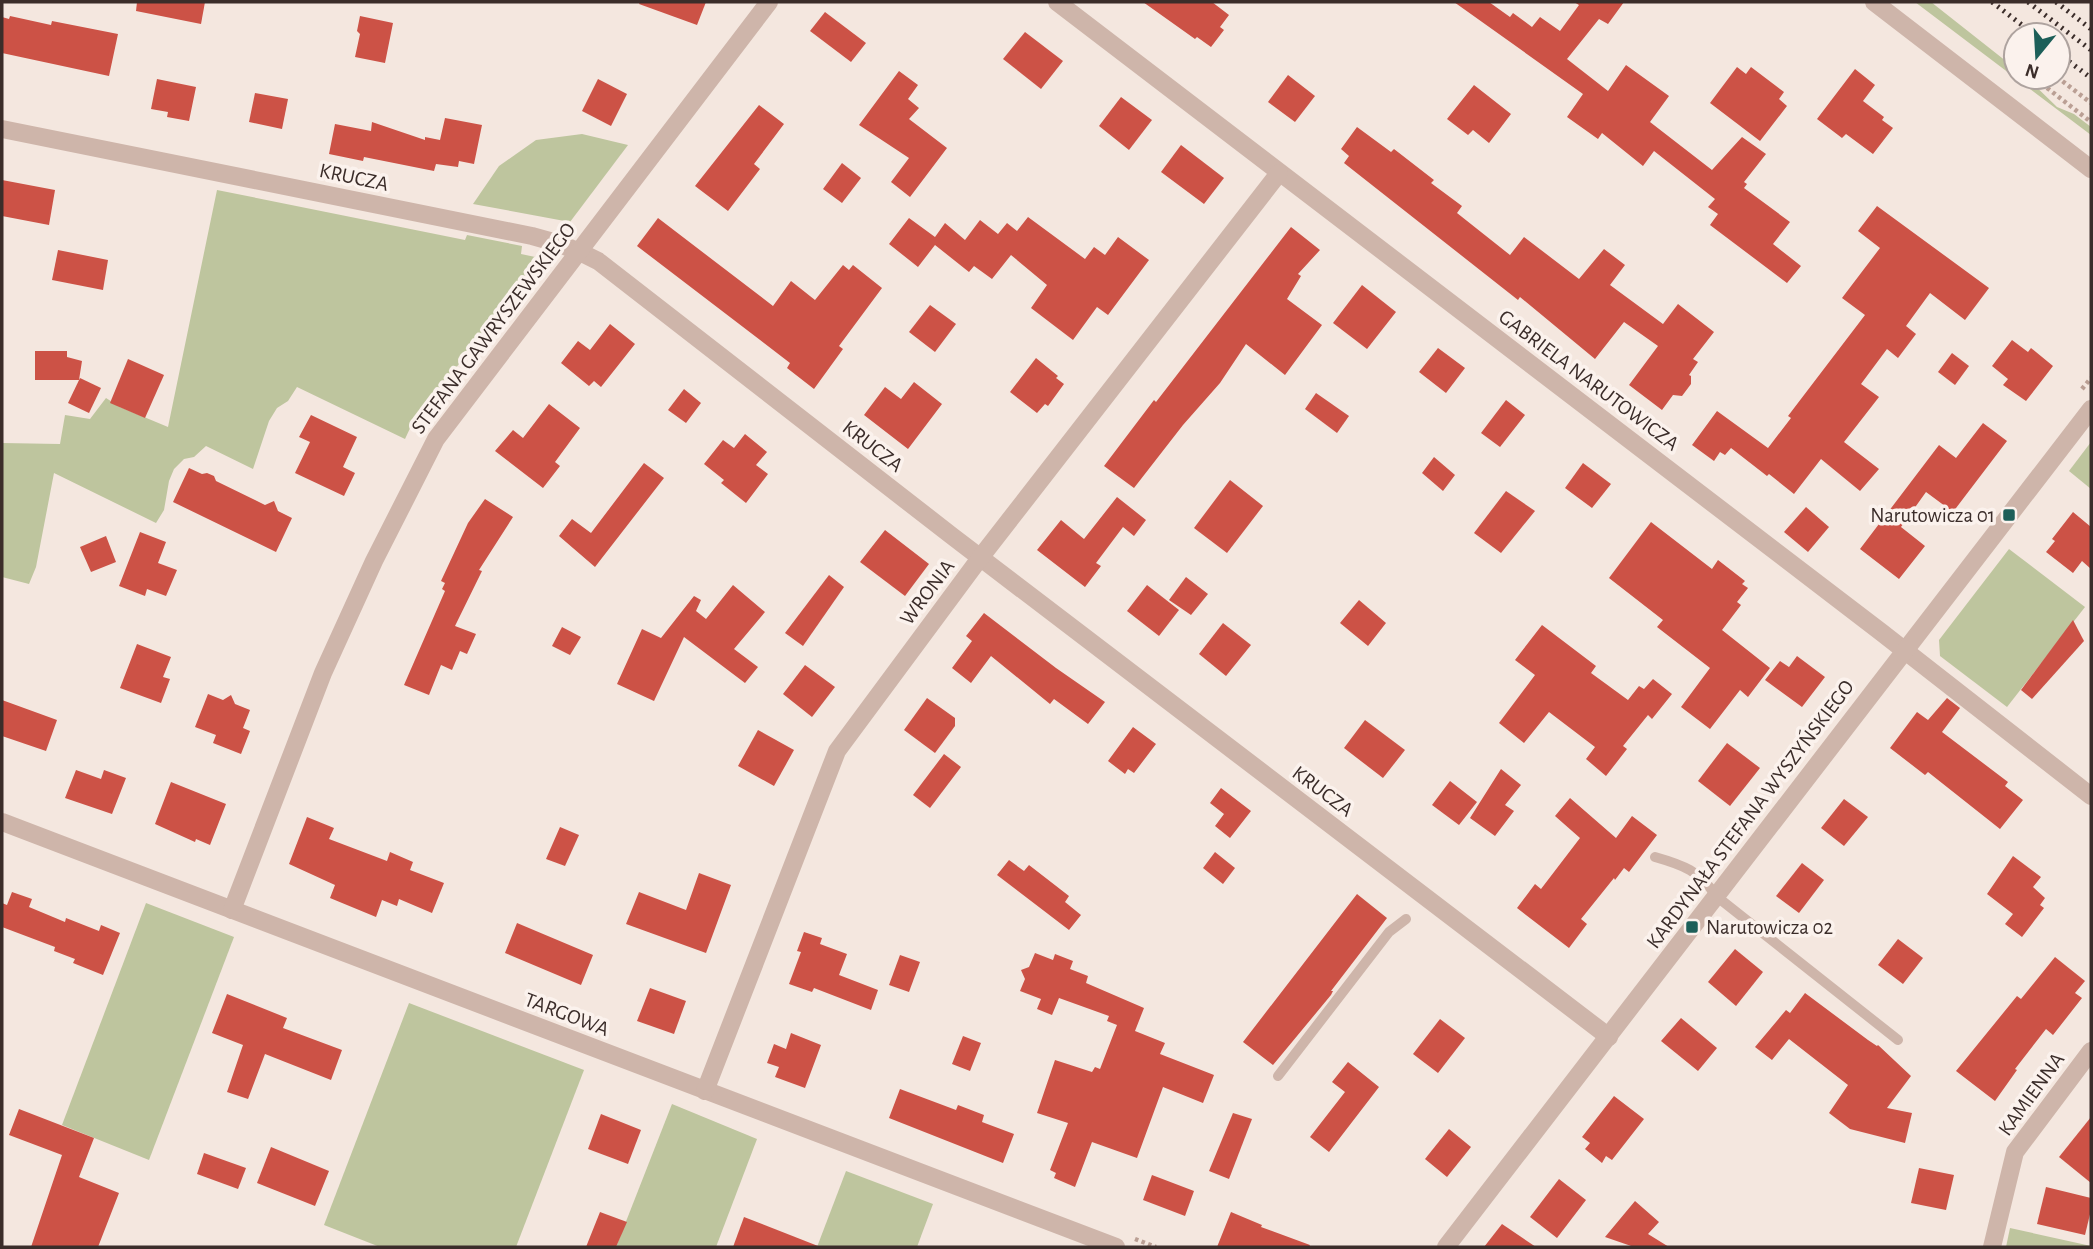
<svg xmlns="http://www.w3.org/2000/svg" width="2093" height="1249" font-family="'Alegreya Sans',sans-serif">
<rect width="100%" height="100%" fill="#f4e7df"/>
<g fill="#bec59e">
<path d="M1915,2h16l85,67v8h10l31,30 17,7 17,13v8z"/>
<path d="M582,134l46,11 -58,77 -97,-18 26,-38 37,-26z"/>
<path d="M217,190l248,50 2,-5 55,11 -1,8 19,4 3,2v6l-48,52 -83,106 -7,15 -108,-52 -9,14 -11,7 -8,13 -16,48 -47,-23 -12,11 -10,2 -10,10 -5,12 -5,29 -8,13 -102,-50 -18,94 -7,17 -27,-7v-134l58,1 5,-29 25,4 16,-21 14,9 48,20z"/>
<path d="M2091,442v47l-22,-18z"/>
<path d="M2009,549l76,58 -78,100 -67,-51 -1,-16z"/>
<path d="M146,903l88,34 -85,223 -87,-35z"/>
<path d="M409,1003l175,67 -68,177h-136l-56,-22z"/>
<path d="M672,1104l85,35 -41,108h-100z"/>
<path d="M846,1171l87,33 -16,43h-100z"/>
<path d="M2010,1228l81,18v1h-85z"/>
</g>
<g fill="#cc5246">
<path d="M137,2h68l-4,22 -65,-13z"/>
<path d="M640,2h66l-9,23 -58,-21z"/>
<path d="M1143,2h69l17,13 -9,12 4,3 -13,17 -14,-10 -2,2z"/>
<path d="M1454,2h35l21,15 3,-4 19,14 8,-10 20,14 19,-26 -5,-3h50l-16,22 -9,-5 -32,40 41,32 18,-26 43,31 -19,26 62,48 30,-33 24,17 -22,28 3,2 -3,4 46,34 -17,22 28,22 -14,17 -77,-58 8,-11 -10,-7 7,-8 -61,-48 -11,15 -41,-33 -4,6 -31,-22 16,-23z"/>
<path d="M825,12l41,31 -15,19 -41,-31z"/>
<path d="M10,16l41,9 1,-4 66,13 -9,42 -107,-23v-36l7,2z"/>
<path d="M360,16l33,7 -8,40 -30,-6 5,-23 -3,-3z"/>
<path d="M1025,32l38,29 -22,28 -38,-30z"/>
<path d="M1737,67l9,7 5,-7 33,25 -5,7 8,7 -27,35 -50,-38z"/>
<path d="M1855,69l20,16 -12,16 21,16 -2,3 11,8 -20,26 -27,-20 -4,4 -25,-19z"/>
<path d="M899,71l19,14 -10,14 11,9 -10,11 38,29 -37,49 -19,-15 18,-24 -50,-33z"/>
<path d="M1288,75l27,21 -20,26 -27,-20z"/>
<path d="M157,79l39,8 -7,34 -22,-4 1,-5 -17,-3z"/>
<path d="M598,79l29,15 -16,32 -29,-15z"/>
<path d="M1474,85l37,29 -22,29 -16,-13 -5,5 -21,-16z"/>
<path d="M255,93l33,6 -6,30 -33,-7z"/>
<path d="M1121,97l31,23 -23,30 -30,-24z"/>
<path d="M759,105l25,19 -30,40 6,5 -32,42 -33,-25z"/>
<path d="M445,118l37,7 -8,39 -15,-3 -1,6 -22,-3 -2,7 -70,-14 -1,4 -34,-7 6,-30 36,7 1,-9 53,18v-3l15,3z"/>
<path d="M1357,127l34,25 3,-3 40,31 -3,3 31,23 -5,7 53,42 14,-18 55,42 25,-30 21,16 -15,20 53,39 15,-20 36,28 -21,27 5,3 -9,13 2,1v8l-9,12 -9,-1 -11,15 -33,-25 29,-39 -34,-24 -29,37 -75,-62 -2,3 -174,-137 5,-7 -8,-7z"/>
<path d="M1181,145l43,33 -20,26 -43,-32z"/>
<path d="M842,163l19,15 -19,25 -19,-14z"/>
<path d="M2,180l53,10 -6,35 -47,-9z"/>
<path d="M1877,206l112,82 -24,32 -35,-27 -24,33 10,8 -18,24 -11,-9 -26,35 18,13 -35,45 35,27 -19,22 -39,-32 -27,35 -25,-20 -2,2 -36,-28 -6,7 -5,-3 -6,9 -22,-16 25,-34 51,37 23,-30 -3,-2 77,-101 -23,-17 38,-50 -22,-17z"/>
<path d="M1028,217l57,42 9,-12 11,8 13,-18 31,23 -41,55 -11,-8 -24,33 -42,-32 16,-23 -36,-30 -19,24 -18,-13 -5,6 -34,-27 -17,22 -29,-23 20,-26 26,19 10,-14 20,17 15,-20 18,14 9,-11 10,8z"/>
<path d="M658,218l115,88 18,-25 24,19 28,-35 6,5 4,-5 29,23 -43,58 4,3 -29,40 -27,-21 3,-5 -153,-117z"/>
<path d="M1291,227l29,23 -22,24 3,2 -14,23 35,26 -37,50 -39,-31 -26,39 -37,42 -49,63 -30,-22 50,-66 2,2z"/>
<path d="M58,250l50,10 -5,30 -51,-10z"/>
<path d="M1362,285l34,27 -29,37 -34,-26z"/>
<path d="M930,305l26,19 -21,28 -26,-20z"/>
<path d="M610,324l25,20 -34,43 -7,-6 -5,5 -28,-23 17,-22 12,9z"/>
<path d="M2012,340l16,12 3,-4 22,18 -27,35 -23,-16 5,-6 -16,-13z"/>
<path d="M1438,348l27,20 -19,25 -27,-21z"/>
<path d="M35,351h32v6l15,4 -3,19h-44z"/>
<path d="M1952,353l17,13 -14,19 -17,-13z"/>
<path d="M1036,358l22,18 -2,2 8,6 -16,22 -3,-2 -8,9 -27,-21z"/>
<path d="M128,359l36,16 -19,43 -35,-15z"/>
<path d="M80,378l21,10 -12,25 -21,-10z"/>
<path d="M914,382l28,22 -34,45 -44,-34 21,-28 16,12z"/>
<path d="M684,389l17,14 -15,20 -18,-13z"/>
<path d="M1316,393l33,23 -12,17 -32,-24z"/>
<path d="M1506,400l19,15 -25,32 -19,-14z"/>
<path d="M549,404l31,24 -25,34 5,4 -17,22 -48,-37 18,-21 10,8z"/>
<path d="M311,415l46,22 -14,30 12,6 -11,23 -49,-23 15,-31 -11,-5z"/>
<path d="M1983,423l24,18 -54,71 -27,-20 -25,35 24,19 -26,33 -39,-30 79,-104 17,13z"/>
<path d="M745,434l22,18 -11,13 12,9 -22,29 -25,-20 3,-3 -20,-16 19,-24 11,8z"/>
<path d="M1434,457l21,18 -12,16 -21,-18z"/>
<path d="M644,463l20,15 -69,89 -36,-31 13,-17 19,14z"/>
<path d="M1583,463l28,21 -19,24 -27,-20z"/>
<path d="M189,468l13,6 5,-1 7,3 2,5 49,24 9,-4 4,10 14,7 -16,34 -103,-50z"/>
<path d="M1230,480l33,26 -36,47 -33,-25z"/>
<path d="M1506,491l29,20 -34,42 -27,-20z"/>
<path d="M1117,497l29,23 -12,16 -11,-9 -27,36 5,3 -16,21 -48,-37 24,-30 23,19z"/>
<path d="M485,499l28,18 -34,53 3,1 -27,55 21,8 -9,20 -7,-3 -8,19 -11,-5 -12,30 -25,-10 41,-94 -3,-2 3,-6 -4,-2 27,-58z"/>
<path d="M1806,507l23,20 -21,25 -24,-20z"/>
<path d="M2073,512l18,15v42l-9,-8 -9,12 -27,-21 9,-11 -3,-2z"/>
<path d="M1651,522l61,47 6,-9 27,21 -3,3 6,4 -11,14 4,3 -19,25 48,38 -22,29 -8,-7 -30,39 -29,-22 29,-39 -53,-41 6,-7 -54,-42z"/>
<path d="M885,530l44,34 -24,32 -45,-34z"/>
<path d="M140,532l26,10 -8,21 19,7 -11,26 -19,-7 -2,7 -26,-10z"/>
<path d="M106,536l10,26 -25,10 -11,-25z"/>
<path d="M829,575l15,12 -41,59 -18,-13z"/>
<path d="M1186,577l22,17 -17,21 -22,-15z"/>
<path d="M733,585l32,27 -31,37 24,18 -13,16 -61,-46 -30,64 -37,-17 25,-55 19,9 33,-42 7,4 -5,11 10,8z"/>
<path d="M1147,585l32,25 -20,26 -32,-25z"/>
<path d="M1359,600l27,23 -18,23 -28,-23z"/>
<path d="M984,613l72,55 49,34 -17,22 -34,-25 -4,5 -59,-48 -20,27 -19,-15 20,-27 -6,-5z"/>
<path d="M2073,620l11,21 -52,58 -11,-9z"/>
<path d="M1223,623l28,22 -25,31 -27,-22z"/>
<path d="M1542,625l54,41 -5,7 37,27 11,-14 5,3 9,-10 19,15 -20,25 -4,-4 -25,31 4,3 -21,27 -20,-17 9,-12 -46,-35 -25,31 -25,-20 36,-48 -20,-15z"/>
<path d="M562,627l19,10 -11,18 -18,-9z"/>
<path d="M137,644l34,13 -8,20 7,2 -9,24 -41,-15z"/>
<path d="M1797,656l28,21 -23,30 -37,-27 15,-19 9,6z"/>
<path d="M805,665l30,22 -23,30 -29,-23z"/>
<path d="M208,694l15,6 8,-5 4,9 15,6 -7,18 7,3 -9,23 -28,-11 3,-8 -21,-8z"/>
<path d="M927,698l28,20v8l-20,27 -31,-23z"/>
<path d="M1947,698l13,10 -18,24 66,50 -3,4 18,14 -23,29 -72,-57 -3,3 -35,-27 27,-36 11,8z"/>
<path d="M2,700l55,20 -11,31 -44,-15z"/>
<path d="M1365,720l40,30 -22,28 -39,-30z"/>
<path d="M1133,727l23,17 -22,29 -6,-4 -3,5 -17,-13z"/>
<path d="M758,730l36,20 -20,36 -36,-20z"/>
<path d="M1727,743l33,25 -30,38 -32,-25z"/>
<path d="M944,754l17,13 -31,41 -17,-13z"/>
<path d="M1501,769l20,16 -16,20 9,6 -19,25 -25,-18z"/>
<path d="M76,770l25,9 3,-9 22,8 -14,36 -47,-16z"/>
<path d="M1450,781l27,21 -18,23 -27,-20z"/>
<path d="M171,782l55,22 -16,41 -14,-6 -1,3 -40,-18z"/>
<path d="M1221,788l30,23 -21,27 -15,-12 9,-12 -14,-11z"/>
<path d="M1570,798l46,40 16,-22 25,19 -28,37 -5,-4 -9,12 -1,-2 -33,41 6,5 -18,24 -52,-40 18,-24 6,5 39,-51 -25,-22z"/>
<path d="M1844,799l24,18 -24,29 -23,-18z"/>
<path d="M307,817l27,11 -5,11 58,22 3,-9 23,10 -3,8 34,13 -12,30 -33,-14 -2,7 -15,-6 -6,17 -46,-19 5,-13 -46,-21z"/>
<path d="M560,827l19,8 -14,31 -19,-7z"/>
<path d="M1215,852l20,16 -12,16 -20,-16z"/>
<path d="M2013,856l28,21 -8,10 12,11 -5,7 4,3 -22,29 -17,-13 8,-10 -26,-20z"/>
<path d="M1009,860l15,11 5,-6 40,31 -4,6 16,13 -12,15 -72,-55z"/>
<path d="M1802,863l22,17 -25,33 -23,-17z"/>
<path d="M699,873l32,12 -25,68 -80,-29 13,-32 47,18z"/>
<path d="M12,892l20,7 -3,8 36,15 1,-4 33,13 2,-6 19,8 -17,42 -30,-12 2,-4 -21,-8 1,-4 -53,-20v-24l5,2z"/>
<path d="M1357,894l30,24 -56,73h2l-2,4 -58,70 -30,-23z"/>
<path d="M517,923l76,32 -12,30 -76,-32z"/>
<path d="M804,932l18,6 -2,6 27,10 -8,21 39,15 -7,20 -57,-22 -2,4 -23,-8 12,-32 -4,-1z"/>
<path d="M1898,939l25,19 -20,26 -25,-19z"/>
<path d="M1735,949l28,23 -27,34 -28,-24z"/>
<path d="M1035,953l18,7 2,-6 18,7 -3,8 18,7 -2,7 58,25 -9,23 30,12 -5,11 54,21 -11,28 -40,-16 -26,71 -45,-16 -17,45 -21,-9 2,-5 -6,-3 18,-47 -31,-10 18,-53 37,12 3,-5 5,2 17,-44 -10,-4 2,-5 -50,-18 -7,17 -15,-6 4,-10 -21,-8 5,-12 -4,-9 8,-3z"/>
<path d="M900,955l20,7 -11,30 -20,-7z"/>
<path d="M2055,957l30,24 -10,12 7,5 -29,37 -7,-6 -31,40 2,1 -22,31 -39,-30 61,-75 4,3z"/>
<path d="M650,988l36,13 -12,33 -37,-13z"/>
<path d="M1805,993l63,47 9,6 1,-1 33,31 -24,32 25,5 -7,30 -55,-14 -21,-16 19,-28 -59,-46 -17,21 -17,-13 31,-37 4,3z"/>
<path d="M227,994l60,24 -4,10 59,22 -11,30 -66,-26 -17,45 -21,-7 16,-47 -31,-12z"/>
<path d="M1681,1018l36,30 -19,23 -37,-30z"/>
<path d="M1440,1019l25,19 -27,35 -25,-19z"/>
<path d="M791,1033l30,12 -16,43 -30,-11 4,-10 -12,-4 7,-19 12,5z"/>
<path d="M963,1036l18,7 -11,28 -18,-7z"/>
<path d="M1348,1062l31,25 -50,65 -19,-15 35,-45 -13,-10z"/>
<path d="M900,1089l56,21 2,-5 26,10 -2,7 32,12 -11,29 -114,-45z"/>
<path d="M1614,1096l30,23 -32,41 -6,-4 -4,7 -17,-14 5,-6 -8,-6z"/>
<path d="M19,1109l75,29 -15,39 40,16 -21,54h-67l31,-92 -53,-20z"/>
<path d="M1233,1113l19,6 -23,60 -20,-8z"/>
<path d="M601,1114l40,16 -13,34 -40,-15z"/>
<path d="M2091,1117v66l-32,-26z"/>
<path d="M1449,1129l22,18 -24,30 -22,-18z"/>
<path d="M271,1147l58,24 -14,35 -58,-23z"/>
<path d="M204,1153l42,15 -8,21 -41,-15z"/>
<path d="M1919,1168l35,7 -8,35 -35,-7z"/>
<path d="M1152,1175l42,16 -9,25 -42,-16z"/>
<path d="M1559,1179l27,21 -29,38 -27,-21z"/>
<path d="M2046,1187l45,11v12l-6,25 -48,-11z"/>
<path d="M1635,1201l24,21 -11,12 21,13h-35l-29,-10z"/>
<path d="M600,1212l27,10 -11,25h-30z"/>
<path d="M1231,1212l31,13 -1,2 49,18 -1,2h-92z"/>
<path d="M744,1217l74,29v1h-85z"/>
<path d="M1502,1224l34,23h-52z"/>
</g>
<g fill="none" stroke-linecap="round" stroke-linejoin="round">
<g stroke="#ba9f94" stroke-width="4.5" stroke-dasharray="3.5 3.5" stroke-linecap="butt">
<path d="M2043,77l-2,4 1,3 49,38"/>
<path d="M2057,77l34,26"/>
<path d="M2082,389l9,-11"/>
<path d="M1135,1239l21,8"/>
</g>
<g stroke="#ceb5aa" stroke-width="10">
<path d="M1655,857c28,8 45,14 61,39l182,144"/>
<path d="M1278,1076l111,-144 17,-13"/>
</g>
<g stroke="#ceb5aa" stroke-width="18">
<path d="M1057,2l824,630 210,164"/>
<path d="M1874,2l217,167"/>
<path d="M2,129l530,107c24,6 44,13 66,25l354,275 657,501"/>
<path d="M2,822l1114,425"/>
<path d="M232,910l91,-237 51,-112 62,-122 333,-437"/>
<path d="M705,1091l132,-340 143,-193 299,-385"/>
<path d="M1446,1247l645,-838"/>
<path d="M1992,1247l23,-95 76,-101"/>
</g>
<g stroke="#3b2d2a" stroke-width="5" stroke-dasharray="2 5" stroke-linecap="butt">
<path d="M1992,2l43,33"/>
<path d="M2028,2l63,48"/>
<path d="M2056,2l35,27"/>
<path d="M2058,53l33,25"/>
</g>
</g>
<g fill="#1d5f59" stroke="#fbf2ed" stroke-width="2.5">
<rect x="2002" y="508" width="14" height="14" rx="3.5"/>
<rect x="1685" y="920" width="14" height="14" rx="3.5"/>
</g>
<g text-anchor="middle" stroke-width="7" stroke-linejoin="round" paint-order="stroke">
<g font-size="21" fill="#3b2d2a" stroke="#fbf2ed">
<text transform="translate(354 177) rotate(12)" y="7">KRUCZA</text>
<text transform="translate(493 328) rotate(-53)" y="7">STEFANA GAWRYSZEWSKIEGO</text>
<text transform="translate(1589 380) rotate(37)" y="7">GABRIELA NARUTOWICZA</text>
<text transform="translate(873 446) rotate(38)" y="7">KRUCZA</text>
<text transform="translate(927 592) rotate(-53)" y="7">WRONIA</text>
<text transform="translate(1323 791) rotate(37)" y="7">KRUCZA</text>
<text transform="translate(1750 814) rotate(-53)" y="7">KARDYNAŁA STEFANA WYSZYŃSKIEGO</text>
<text transform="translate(567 1014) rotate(21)" y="7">TARGOWA</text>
<text transform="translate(2031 1094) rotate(-54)" y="7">KAMIENNA</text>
</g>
<g font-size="21" fill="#3b2d2a" stroke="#fbf2ed" text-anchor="end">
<text x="1995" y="522">Narutowicza 01</text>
<text x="1706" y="934" text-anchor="start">Narutowicza 02</text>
</g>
</g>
<rect width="2093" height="1249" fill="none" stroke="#3b2d2a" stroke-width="7"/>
<g transform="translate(2037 56) rotate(198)"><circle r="33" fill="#fbf2ed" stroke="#aea39f" stroke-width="2"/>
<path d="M0-5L12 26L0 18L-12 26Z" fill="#1d5f59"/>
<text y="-10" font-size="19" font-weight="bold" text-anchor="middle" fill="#3b2d2a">N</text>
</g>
</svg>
